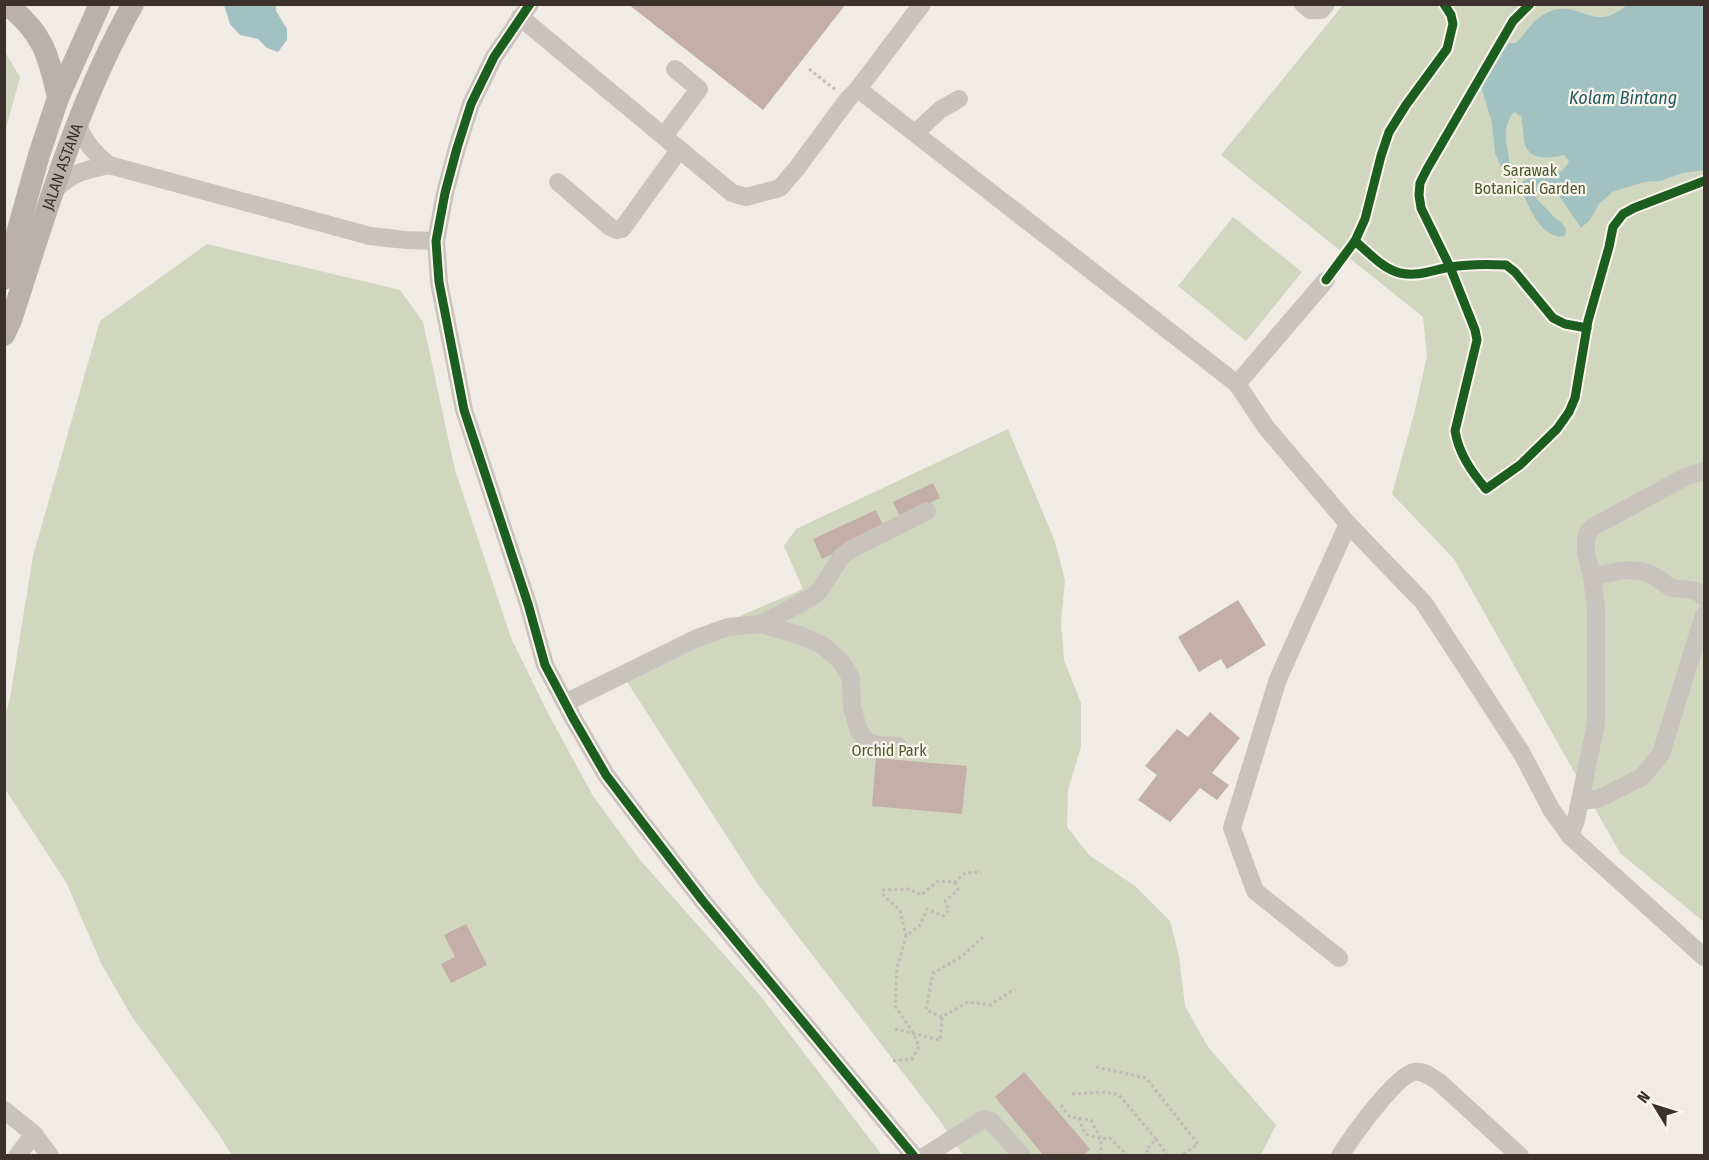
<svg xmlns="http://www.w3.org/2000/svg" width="1709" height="1160" font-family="'Fira Sans Condensed',sans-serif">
<rect width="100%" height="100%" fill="#f0ebe5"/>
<g fill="#d1d6bf">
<path d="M1343,5h361v917l-84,-69 -166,-294 -62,-65 22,-80 13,-58 -4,-39 -202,-162z"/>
<path d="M5,52l15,25 -15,55z"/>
<path d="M1233,217l69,55 -56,69 -68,-55z"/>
<path d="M207,244l193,46 23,32 32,148 56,168 38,77 44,81 47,64 119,134 123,161h-650l-16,-25 -84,-113 -31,-54 -35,-81 -61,-93v-72l5,-19 23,-142 67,-235z"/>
<path d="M1008,429l46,110 11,41 -4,42 3,38 17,43v44l-13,43 -1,37 22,28 46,31 35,35 9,35 6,50 23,41 68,78 -15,30h-298l-22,-33 -184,-239 -139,-215 185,-79 -19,-43 12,-17z"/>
</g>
<g fill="#a1c2c1">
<path d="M224,5h52v6l11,18v11l-9,12 -11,-4 -9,-9 -18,-4 -10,-11z"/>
<path d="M1627,5h76l1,6v159l-21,3 -23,8 -16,1 -32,10 -13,12 -9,16 -9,8 -26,-38 -10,-8 -8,6 -1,10 20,21 5,3 5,7 -1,7c-24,5 -38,-32 -44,-50l3,-6c5,-1 10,-4 15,-5 15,-3 22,2 30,-14l-5,-6c-16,4 -37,6 -40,-15 -1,-8 -1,-16 -3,-24l-7,-4c-16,19 -3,40 -4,62l-7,-3 -8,-18 -3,-30 -11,-37 13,-25 15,-18h7c13,-13 16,-24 35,-32 30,-11 42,23 76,-6z"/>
</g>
<g fill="#c3afa7">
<path d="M628,4h218l-83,106z"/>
<path d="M933,483l7,15 -40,19 -7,-15z"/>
<path d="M876,510l9,20 -63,29 -9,-20z"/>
<path d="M1238,600l28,45 -39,24 -6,-10 -22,13 -21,-35z"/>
<path d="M1210,712l30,26 -28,35 17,12 -12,15 -17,-12 -30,34 -32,-22 19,-25 -12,-9 32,-37 11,8z"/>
<path d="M876,758l91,8 -5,48 -90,-8z"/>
<path d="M466,924l21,41 -36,18 -10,-19 14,-7 -11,-22z"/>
<path d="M1024,1072l66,77 -7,7h-39l-49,-59z"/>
</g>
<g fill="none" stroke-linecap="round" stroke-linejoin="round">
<g stroke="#c2bbb6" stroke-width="3" stroke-dasharray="3 3" stroke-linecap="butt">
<path d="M809,69l28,22"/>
<path d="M955,882l3,8 -13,11 4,9 -6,6 -16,-7 -7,16 -14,11 -6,-26 -16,-14 -1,-6 26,-1 12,6 17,-14 17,1 10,-9 16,-1"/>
<path d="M983,937l-22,20 -28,16 -7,37 16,7 26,-15 22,3 25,-16"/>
<path d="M895,1029l45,11 2,-23"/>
<path d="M893,1061l19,-2 7,-12 -5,-13 -19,-28 2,-38 9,-32"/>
<path d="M1096,1067l50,11 52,66 -17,12"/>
<path d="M1072,1094l33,-2 14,3 37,44 -10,11 6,6"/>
<path d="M1061,1105l9,12 21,3 10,19v17"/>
<path d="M1079,1118l6,16 16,5 9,-1 18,18"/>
<path d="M1156,1139l12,17"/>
</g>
<g stroke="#c9c3be" stroke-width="18">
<path d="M530,4l-36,53 -23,47 -14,44 -12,45 -9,48 3,41 25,128 64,194 17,61 28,53 33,57 32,42 64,83 212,256"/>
<path d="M1303,4l7,6h11l5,-6"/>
<path d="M520,17l212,176 14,4 34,-9 17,-20 51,-69 10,-10 64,-85"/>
<path d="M858,89l379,295 28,42 83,98 76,79 97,149 30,57 19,27 134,121"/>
<path d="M77,124c9,19 16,28 32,41l261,71 36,4 30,1"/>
<path d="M915,133l25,-23 19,-11"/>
<path d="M664,136l35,-47 -24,-20"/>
<path d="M558,182l52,45 7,3 5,-1 57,-79"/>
<path d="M54,190c21,-18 27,-19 55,-25"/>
<path d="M1237,384l89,-104"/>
<path d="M1592,577c22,-5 44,-13 65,1 6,3 9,8 16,10 11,2 23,0 31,9"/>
<path d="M761,624l51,-27 8,-7 21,-33 9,-7 77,-39"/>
<path d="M565,703l132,-65 31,-11 33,-3 41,12 20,9 18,15 11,18 1,29 7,24 8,10 10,4 21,1"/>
<path d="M1580,801l18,-2 44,-22 19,-23 43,-139"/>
<path d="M1570,836l6,-16 20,-97v-117l-4,-29 -6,-24v-12l2,-9 5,-5 92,-50 19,-6"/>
<path d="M1339,958l-84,-67 -23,-63 46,-149 70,-155"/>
<path d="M4,1110l30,24 16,22"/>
<path d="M17,1156l17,-22"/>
<path d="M925,1156l55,-35 5,-2 6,2 31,35"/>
<path d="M1340,1156c11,-18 55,-80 74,-84 9,-2 17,5 25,10l81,74"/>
</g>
<g stroke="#b8b1ad" stroke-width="22">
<path d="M6,4c36,27 43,51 52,94"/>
<path d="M4,279l35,-124 19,-57 42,-94"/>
<path id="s1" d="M4,335l7,-15c35,-107 66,-217 122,-316"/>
</g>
<g stroke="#fbf5ee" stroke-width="13">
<g id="cycleway">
<path d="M530,4l-36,53 -23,47 -14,44 -12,45 -9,48 3,41 25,128 64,194 17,61 28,53 33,57 32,42 64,83 212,256"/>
<path d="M1530,4l-17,17 -86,148 -7,14 -1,12 2,13 29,59 25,63 2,10 -22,91c4,23 16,40 31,58l34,-24 37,-36 12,-17 6,-14 13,-77 21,-74 4,-20 10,-13 11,-6 70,-27"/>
<path d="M1355,241c13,11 28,28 45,32 18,4 33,-3 50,-6 18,-3 38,-3 56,-2l9,7 38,46 12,6 22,4"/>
<path d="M1326,280l29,-39 10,-22 16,-63 8,-24 17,-27 41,-56 6,-25 -2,-9 -7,-11"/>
</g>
</g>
<use href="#cycleway" stroke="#1b5e20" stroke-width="9"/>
</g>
<g text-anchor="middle" stroke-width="4.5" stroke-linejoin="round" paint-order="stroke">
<g font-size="16" fill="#3b302b" stroke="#fbf5ee">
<text dy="6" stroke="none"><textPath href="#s1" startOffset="178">JALAN ASTANA</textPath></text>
</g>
<g font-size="16" fill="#4a5a2e" stroke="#fbf5ee">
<text x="1530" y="176">Sarawak<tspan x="1530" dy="18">Botanical Garden</tspan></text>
<text x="889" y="756">Orchid Park</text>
</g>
<g font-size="18" font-style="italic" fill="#1f5a5e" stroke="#fbf5ee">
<text x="1623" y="104">Kolam Bintang</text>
</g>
</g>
<rect width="1709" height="1160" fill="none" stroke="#3b302b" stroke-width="12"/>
<g transform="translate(1655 1106) rotate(308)" stroke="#fbf5ee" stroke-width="4.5" paint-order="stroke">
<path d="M0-4.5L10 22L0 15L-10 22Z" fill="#3b302b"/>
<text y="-9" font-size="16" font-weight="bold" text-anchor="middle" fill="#3b302b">N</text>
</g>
</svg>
